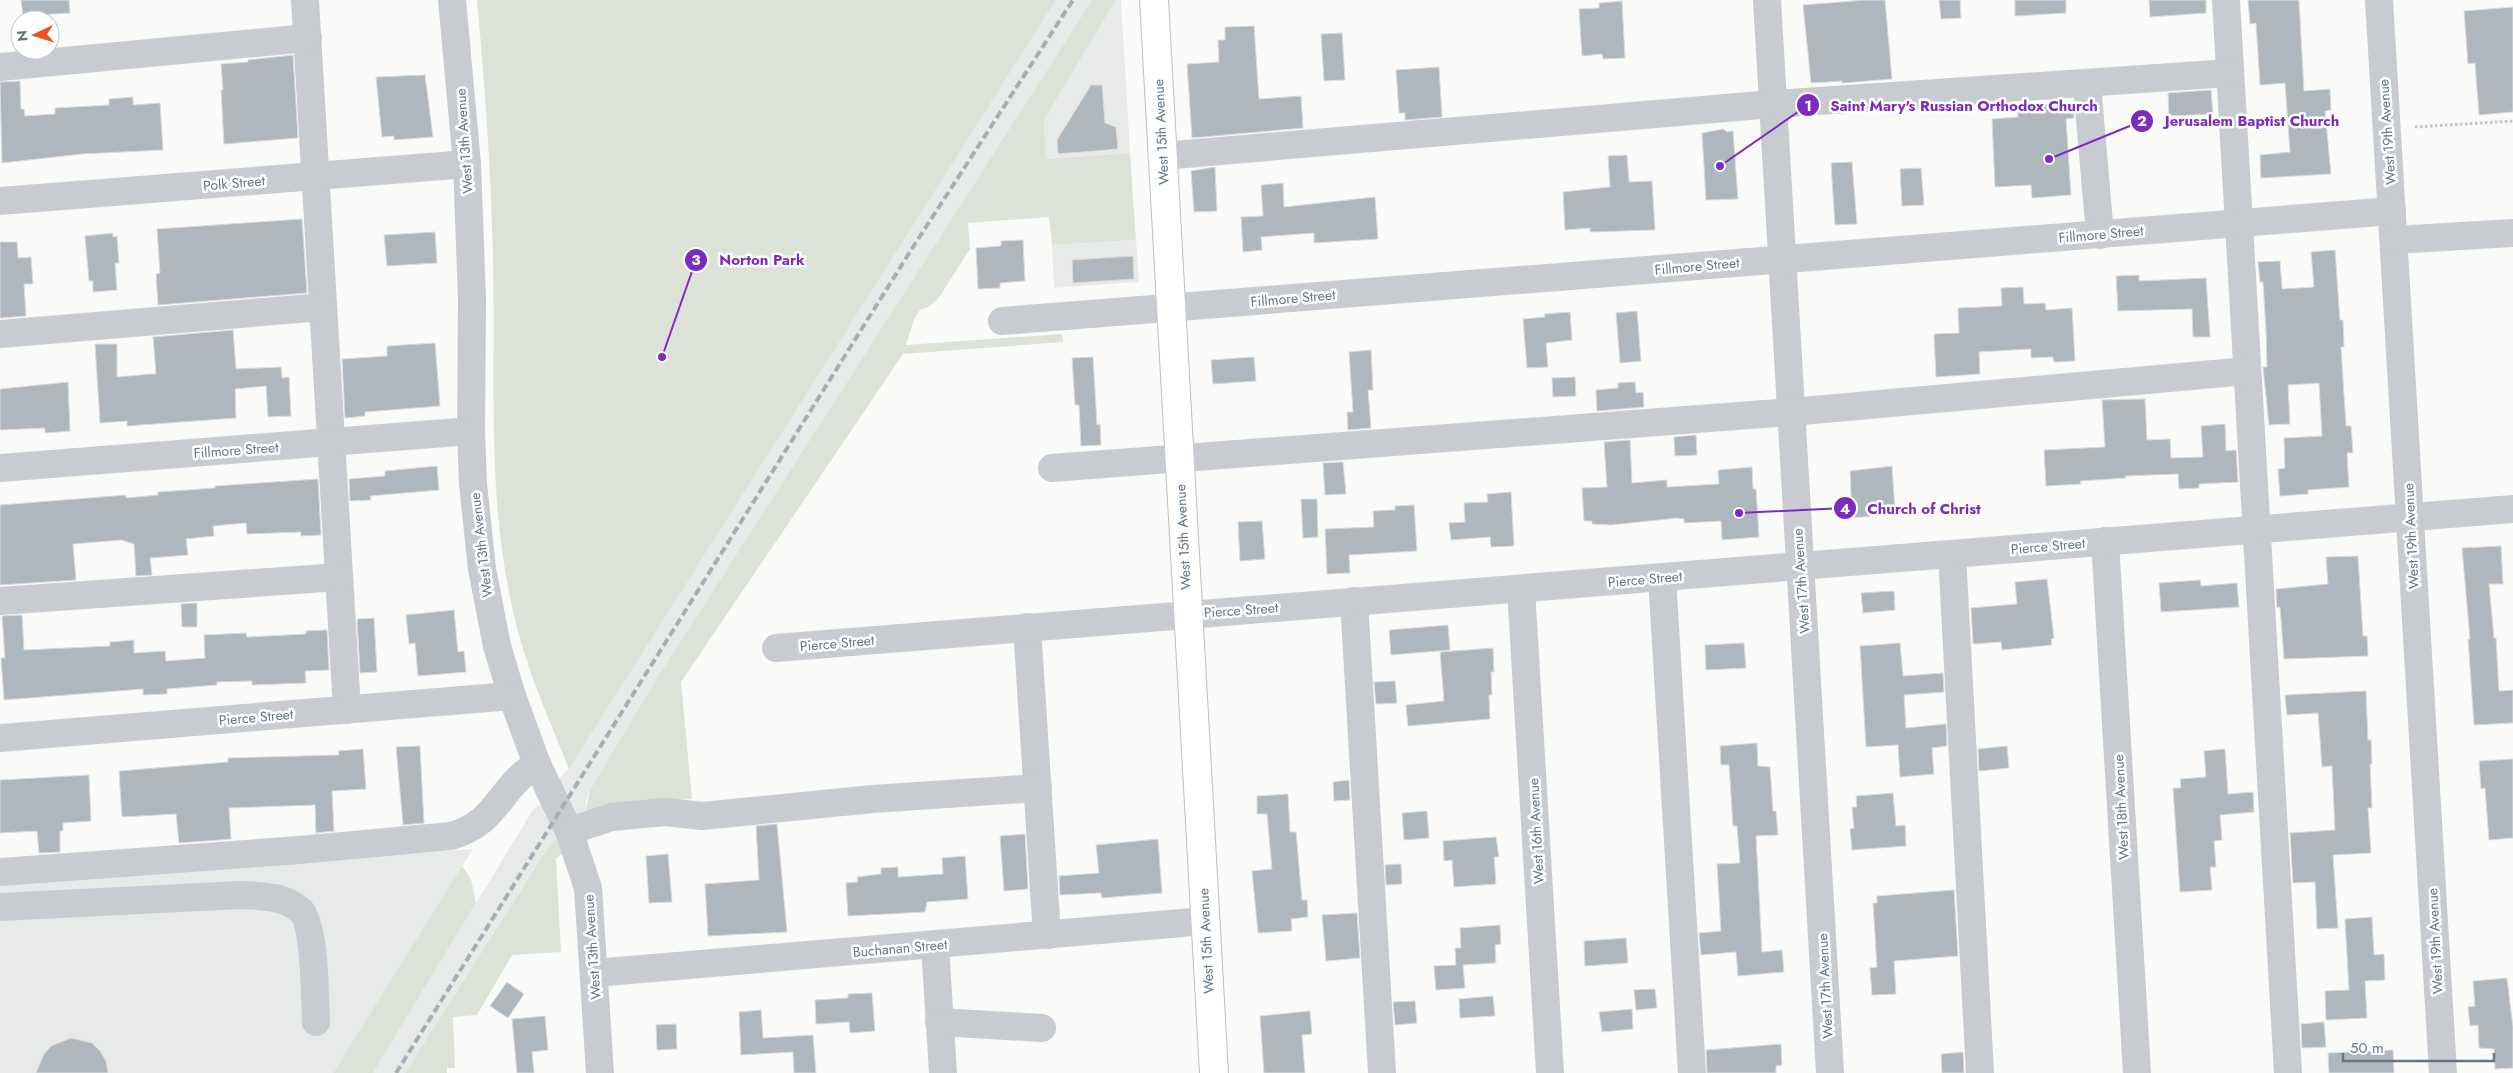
<svg xmlns="http://www.w3.org/2000/svg" width="2513" height="1073" font-family="Jost,sans-serif">
<rect width="100%" height="100%" fill="#fafaf8"/>
<g fill="#e8e9e9">
<path d="M1056,0h36l-435,678 -67,112 -4,11v9l-7,7 -7,-5 -16,-31 13,-12z"/>
<path d="M1116,0h5l9,153 -84,6 -2,-39z"/>
<path d="M1136,240l3,42 -85,6 -2,-43z"/>
<path d="M543,803l15,34 -11,12 -142,224h-32l161,-265z"/>
<path d="M473,849l-140,224h-333v-190z"/>
</g>
<g fill="#dce2d8">
<path d="M477,0h579l-487,769c-21,-52 -44,-103 -56,-158 -27,-116 -17,-235 -20,-353 -2,-86 -8,-172 -16,-258z"/>
<path d="M1092,0h24l-72,120 2,39 84,-6 6,87 -84,5 -3,-28 -81,6 2,26 -32,50 -8,7 -10,4 -6,9 -8,26 156,-11 1,8 -160,12 -222,328 11,117 -82,6 -25,9 5,-24 67,-112z"/>
<path d="M558,837l6,16 -8,5 5,94 -49,3 -35,60 -24,2 2,51h-8v5h-42l142,-224z"/>
<path d="M462,866l9,13 5,24 -103,170h-40z"/>
</g>
<g fill="#aeb7bd" stroke="#dcdcda">
<path d="M21,0h48l1,13 -47,3z"/>
<path d="M1865,0h20l7,79 -50,4v-2l-31,2 -8,-78z"/>
<path d="M1939,0h21l1,18 -20,1z"/>
<path d="M2015,0h51v13l-51,3z"/>
<path d="M2149,0h57v13l-56,4z"/>
<path d="M2248,0h51l5,91 26,-2 1,21 -6,1 6,63 -70,4 -1,-23 30,-3 -5,-69 -25,2 -4,-62 -6,1z"/>
<path d="M1622,1l3,57 -22,1 -1,-5 -20,2 -3,-47 20,-1v-5z"/>
<path d="M2513,7v105l-34,3 -4,-52 -7,1 -4,-53z"/>
<path d="M1254,26l5,73 42,-3 2,32 -111,10 -5,-74 32,-2 -1,-22h7v-13z"/>
<path d="M1342,33l3,47 -21,1 -3,-47z"/>
<path d="M293,55l5,83 -74,6 -3,-54h2l-2,-26 27,-2v-2z"/>
<path d="M1439,67l3,50 -37,3v-7h-6l-3,-43z"/>
<path d="M425,75l8,62 -39,3v-4l-12,1 -6,-60z"/>
<path d="M20,81l1,28h3l1,7 30,-2v-6l54,-3v-6l24,-2v8l27,-2 3,47 -81,4 -80,9 -2,-81z"/>
<path d="M1091,85h11l3,38 11,4 2,22 -60,5 -1,-14z"/>
<path d="M2211,90l2,24 -44,2 -1,-23z"/>
<path d="M2073,102l1,16 -8,1 5,76 -39,3 -1,-13 -36,2 -3,-68 26,-2 -1,-12z"/>
<path d="M1723,129l4,3 6,-1 5,68 -32,1 -4,-67z"/>
<path d="M1627,155l2,27 23,-1 3,49 -65,2v-4l-25,2 -2,-38 47,-5 -2,-31z"/>
<path d="M1852,162l5,62 -22,1 -4,-62z"/>
<path d="M1215,167l2,44 -23,1 -3,-41z"/>
<path d="M1921,168l3,37 -22,1 -2,-37z"/>
<path d="M1283,183l1,24 91,-10 3,42 -64,4v-10l-53,4 1,13 -19,2 -2,-35 22,-1 -2,-31z"/>
<path d="M302,219l5,74 -149,12 -2,-31 4,-1 -3,-44z"/>
<path d="M435,232l2,31 -50,3 -3,-31z"/>
<path d="M113,233v4l4,-1 2,27h-4l2,27 -24,2v-11h-4l-4,-45z"/>
<path d="M1023,240l2,41 -25,2v5l-22,1 -2,-41 25,-2v-5z"/>
<path d="M0,242h17l1,16 13,-1 2,27h-9l2,32 -26,2z"/>
<path d="M2335,250l5,70h3l1,27h-3l5,79h5l2,27h-6l2,34 -41,3v4l-28,2 -2,-27 7,-1 -1,-30 38,-2 -3,-53 -31,2 2,39 -21,1 -6,-58h4l-1,-37 -3,-48h-3l-2,-20 22,-1 2,28 32,-2 -3,-35z"/>
<path d="M1133,256l1,23 -61,4 -1,-23z"/>
<path d="M2139,275v6l67,-3 4,59h-17l-1,-28 -74,2 -2,-35z"/>
<path d="M2023,287l1,17 21,-1 1,7 26,-2 3,53 -21,1 -1,-5 -22,1v-9l-52,3 1,22 -44,3 -2,-43 25,-1 -1,-25 44,-2 -1,-18z"/>
<path d="M1637,311l4,50 -21,2 -4,-50z"/>
<path d="M1570,312l2,28 -26,3 2,24 -21,1 -4,-49 22,-2 -1,-3z"/>
<path d="M233,330l3,39 45,-2 1,11 7,-1 2,39 -23,1 -2,-31 -31,3 1,29 -109,8v-5l-27,2 -5,-79h22v33l35,-3h4l-3,-37z"/>
<path d="M435,343l5,63 -75,6v4l-20,2 -3,-59 45,-3v-10z"/>
<path d="M1371,350l2,40h-5l3,38 -23,2 -1,-18h6l-4,-60z"/>
<path d="M1093,357l4,68 3,-1 1,21 -20,1 -2,-41h-4l-3,-47z"/>
<path d="M1254,357l2,24 -43,3 -2,-24z"/>
<path d="M1575,377l1,19 -23,1 -1,-19z"/>
<path d="M68,382l2,49 -25,2v-5l-45,2v-41z"/>
<path d="M1635,382l1,11 7,-1 1,15 -47,4 -1,-21 22,-2v-5z"/>
<path d="M2145,399l2,41 23,-1 1,19 32,-1 -2,-31 24,-2 1,27 10,-1 2,32 -39,2v4l-20,1 -1,-15 -53,2 1,2 -46,3 1,3 -35,2 -2,-36 61,-3 -3,-47z"/>
<path d="M1696,435l1,20 -22,1 -1,-19z"/>
<path d="M1630,440l2,43 35,-3v7l52,-3 -1,-14 34,-3 1,22h3l3,48 -37,3 -1,-19 -37,2v-4l-7,-1 -66,7 -19,-1v-3h-8l-2,-33 25,-1 -3,-45z"/>
<path d="M1343,462l3,32 -21,1 -2,-32z"/>
<path d="M437,466l2,24 -69,6 1,4 -21,1 -1,-22 36,-3v-5z"/>
<path d="M1892,466l3,44 -23,1v5l-20,2 -2,-47z"/>
<path d="M318,479l3,56 -20,1v-4l-54,2 -1,-11 -33,3 1,10 -28,3 2,16 -38,3 2,17 -16,1 -2,-32 -13,-4 -48,4 3,36 -76,5v-80l126,-10v3l32,-3v-3l57,-4v-2z"/>
<path d="M1511,492l3,54 -23,1 -1,-10 -39,3 -2,-17 16,-1 -1,-19 24,-1 -1,-8z"/>
<path d="M1301,499h16l1,38 -15,1z"/>
<path d="M1414,505l3,46 -68,4 1,18 -23,1 -2,-45 49,-2 -1,-16 22,-1v-4z"/>
<path d="M1262,521l3,38 -25,2 -2,-39z"/>
<path d="M2501,546l2,38h-14l5,54h2l3,53 14,-1v33l-39,2 -6,-86h2l-8,-91z"/>
<path d="M2358,556l5,80h4l1,20 -84,3 -4,-52 -3,1 -1,-19 52,-5 -2,-27z"/>
<path d="M2047,579l7,59 -3,1 1,6 -50,5 -1,-8 -28,2 -2,-36 46,-4 -2,-22z"/>
<path d="M2200,580l1,6 36,-3 2,24 -78,5 -2,-29z"/>
<path d="M1894,591l1,19 -32,3 -2,-20z"/>
<path d="M197,603v24h-15l-1,-23z"/>
<path d="M454,610l4,42 6,-1 2,21 -48,4 -3,-33 -6,1 -3,-29z"/>
<path d="M22,615l2,35 86,-4v-4l24,-2v13l31,-2 1,10 39,-3 -1,-23 42,-2 1,4 59,-3v-3l21,-1 2,40 -24,1 1,12 -54,2v-4l-35,1v3l-50,4v5l-24,1v-6l-139,11 -3,-42h4l-3,-42z"/>
<path d="M374,618l3,54 -17,1 -3,-54z"/>
<path d="M1448,625l2,25 -59,5 -2,-25z"/>
<path d="M1744,643l2,25 -40,2 -1,-25z"/>
<path d="M1900,643l3,33 40,-3 1,19 -40,3 2,33 40,-4 1,22 -15,2 2,26 -34,3 -2,-32 -32,2 -6,-101z"/>
<path d="M1493,648l1,24h-3l1,23h-3l1,24 -82,7 -2,-21 38,-4 -4,-49z"/>
<path d="M1395,681l2,22 -21,1 -2,-22z"/>
<path d="M2366,691l2,49h3l1,24h-2l2,44h-4l3,45 -38,2 5,73 -21,1 -2,-47 -22,1 -3,-50 45,-3 -3,-64 -10,1 -4,-54 -31,2 -2,-20z"/>
<path d="M1757,743l1,23 12,1 3,44h3l2,24 -22,1 6,116 20,-2 2,22 -46,4 -2,-24 -35,3 -2,-22 22,-2 -4,-67 23,-1 -3,-37h-4l-4,-61h-8l-1,-19z"/>
<path d="M420,746l4,77 -21,2 -7,-78z"/>
<path d="M2007,746l2,22 -30,3 -1,-22z"/>
<path d="M363,749l3,40 -34,2 2,40 -18,2 -1,-28 -86,3 2,31 -52,4 -3,-29 -54,3 -3,-46 109,-9v-4l111,-3 -1,-4z"/>
<path d="M2225,749l3,45 25,-2 1,20 -34,3 2,25 -8,1 2,26h-6l2,23 -32,2 -7,-104h8l-1,-9 26,-2 -2,-26z"/>
<path d="M2513,759v79l-24,2 -4,-52 -4,1 -2,-28z"/>
<path d="M89,775l2,46 -28,2v8h-3v21l-21,1 -2,-22 -37,2v-53z"/>
<path d="M1349,780l1,20 -16,1 -1,-19z"/>
<path d="M1893,793l3,33 9,-1 1,21 -54,4 -2,-21 4,-1 -2,-21h5l-1,-11z"/>
<path d="M1288,794l2,38h6l6,68h5l1,17 -17,2 1,12 -34,2 -6,-62 20,-2 -5,-55h-10v-18z"/>
<path d="M1427,811l2,27 -25,2 -2,-27z"/>
<path d="M777,824l10,108 -79,4 -3,-52 54,-4 -3,-54z"/>
<path d="M1025,834l3,55 -24,2 -4,-55z"/>
<path d="M1496,837l3,20h-5l2,27 -42,3 -2,-27 -8,1 -1,-20z"/>
<path d="M1158,839l4,54 -60,5 -1,-5 -41,2 -1,-19 40,-3 -3,-28z"/>
<path d="M668,854l4,48 -23,1 -3,-47z"/>
<path d="M965,856l3,43 -41,3 -2,10 -77,4 -2,-33 12,-1 -1,-5 24,-3v-6l17,-1v10l45,-3 -1,-16z"/>
<path d="M1401,864l1,20 -16,1 -1,-20z"/>
<path d="M1954,890l4,66 -64,5 2,33 -24,1 -2,-27 7,-1 -4,-64h4v-7z"/>
<path d="M1357,913l3,45 -34,3 -4,-46z"/>
<path d="M2372,917l2,38 10,-1 1,26 -20,1 2,37 -41,2 -1,-29 24,-1 -4,-71z"/>
<path d="M1500,925l1,19 -6,1 1,18 -33,2 2,23 -29,2 -2,-24 22,-1 -1,-17h6l-1,-20z"/>
<path d="M1626,938l2,25 -43,3 -1,-25z"/>
<path d="M2507,978l6,49v41l-18,1 -1,-20 -15,-1 -1,-23 -8,1 -2,-19 7,-1 -2,-25z"/>
<path d="M507,982l17,12 -16,24 -18,-12z"/>
<path d="M1655,989l2,19 -21,2 -2,-20z"/>
<path d="M872,993l3,38 -25,2 -1,-11 -33,2 -1,-24 33,-2v-4z"/>
<path d="M1493,996l2,20 -35,2 -1,-19z"/>
<path d="M1415,1001l2,22 -22,2 -2,-23z"/>
<path d="M1632,1009l1,20 -31,3 -3,-20z"/>
<path d="M761,1010l2,28 50,-3 3,38h-22l-1,-21 -52,3 -2,-43z"/>
<path d="M1310,1011l2,23 -10,1 3,38h-41l-4,-57z"/>
<path d="M545,1016l3,34 -16,2 2,21h-17l-5,-54z"/>
<path d="M2324,1022l2,25 -24,1 -1,-24z"/>
<path d="M676,1024l1,25 -20,1 -1,-25z"/>
<path d="M71,1038l21,5 8,8 6,10 2,12h-72l8,-19 7,-8z"/>
<path d="M1781,1044l1,21 -6,1v7h-69l-1,-23z"/>
<path d="M2393,1050l1,23h-65l-1,-20z"/>
<path d="M1963,1052l1,21h-22l-1,-19z"/>
</g>
<g fill="none" stroke-linecap="round" stroke-linejoin="round">
<g stroke="#bbbfc3" stroke-width="30">
<path id="major" d="M1154,0l60,1073"/>
</g>
<path stroke="#c1c4c6" stroke-width="3" stroke-dasharray="2.5 2.5" stroke-linecap="butt" d="M2415,127l98,-6"/>
<g stroke="#c8ccd0" stroke-width="28">
<path d="M305,0l42,710"/>
<path d="M452,0l15,164 5,135 -1,132 2,53 9,85 15,77 15,50 25,68 32,67 19,57 12,185"/>
<path d="M1767,0l63,1073"/>
<path d="M2226,0l62,1073"/>
<path d="M2379,0l64,1073"/>
<path d="M0,67l308,-29"/>
<path d="M2087,84l13,151"/>
<path d="M1162,156l611,-52 457,-31"/>
<path d="M0,201l467,-37"/>
<path d="M2394,240l119,-7"/>
<path d="M1002,321l1390,-110"/>
<path d="M0,334l323,-27"/>
<path d="M0,468l471,-37"/>
<path d="M1052,468l739,-56 456,-41"/>
<path d="M2105,541l32,532"/>
<path d="M1952,554l28,519"/>
<path d="M1662,577l30,496"/>
<path d="M1521,589l29,484"/>
<path d="M0,601l339,-24"/>
<path d="M1354,601l28,472"/>
<path d="M1027,627l20,308"/>
<path d="M776,648l1737,-139"/>
<path d="M0,738l512,-42"/>
<path d="M569,831l43,-14 53,-5 37,4 171,-17 165,-11"/>
<path d="M0,872l299,-22 152,-14c47,-13 47,-48 86,-72"/>
<path d="M0,907l241,-12c20,1 43,1 59,15 15,12 15,90 16,112"/>
<path d="M935,945l8,128"/>
<path d="M595,973l610,-52"/>
<path d="M939,1022l103,6"/>
</g>
<use href="#major" stroke="#fff" stroke-width="28"/>
<path stroke="#a6adb3" stroke-width="4" stroke-dasharray="8 4" stroke-linecap="butt" d="M396,1073l517,-826 160,-247"/>
</g>
<g text-anchor="middle" stroke-width="5" stroke-linejoin="round" paint-order="stroke">
<g font-size="14" fill="#637685" stroke="#fff">
<text transform="translate(1161 132) rotate(-93)" y="5">West 15th Avenue</text>
<text transform="translate(2387 132) rotate(-94)" y="5">West 19th Avenue</text>
<text transform="translate(464 141) rotate(-94)" y="5">West 13th Avenue</text>
<text transform="translate(234 183) rotate(-5)" y="5">Polk Street</text>
<text transform="translate(2101 234) rotate(-5)" y="5">Fillmore Street</text>
<text transform="translate(1697 266) rotate(-5)" y="5">Fillmore Street</text>
<text transform="translate(1293 298) rotate(-5)" y="5">Fillmore Street</text>
<text transform="translate(236 450) rotate(-4)" y="5">Fillmore Street</text>
<text transform="translate(2411 536) rotate(-93)" y="5">West 19th Avenue</text>
<text transform="translate(1183 537) rotate(-93)" y="5">West 15th Avenue</text>
<text transform="translate(481 545) rotate(-97)" y="5">West 13th Avenue</text>
<text transform="translate(2048 546) rotate(-5)" y="5">Pierce Street</text>
<text transform="translate(1645 579) rotate(-5)" y="5">Pierce Street</text>
<text transform="translate(1801 581) rotate(-94)" y="5">West 17th Avenue</text>
<text transform="translate(1241 610) rotate(-4)" y="5">Pierce Street</text>
<text transform="translate(837 643) rotate(-5)" y="5">Pierce Street</text>
<text transform="translate(256 717) rotate(-5)" y="5">Pierce Street</text>
<text transform="translate(2121 807) rotate(-93)" y="5">West 18th Avenue</text>
<text transform="translate(1536 831) rotate(-93)" y="5">West 16th Avenue</text>
<text transform="translate(1206 941) rotate(-93)" y="5">West 15th Avenue</text>
<text transform="translate(2435 941) rotate(-93)" y="5">West 19th Avenue</text>
<text transform="translate(592 947) rotate(-94)" y="5">West 13th Avenue</text>
<text transform="translate(900 948) rotate(-5)" y="5">Buchanan Street</text>
<text transform="translate(1825 986) rotate(-93)" y="5">West 17th Avenue</text>
</g>
</g>
<path fill="none" stroke="#7b2cbf" stroke-width="2" d="M1720 166L1808 105M2049 159L2142 121M662 357L696 260M1739 513L1845 508"/>
<g fill="#7b2cbf" stroke="#fff" stroke-width="2">
<circle cx="1720" cy="166" r="5"/>
<circle cx="2049" cy="159" r="5"/>
<circle cx="662" cy="357" r="5"/>
<circle cx="1739" cy="513" r="5"/>
<circle cx="1808" cy="105" r="12"/>
<circle cx="2142" cy="121" r="12"/>
<circle cx="696" cy="260" r="12"/>
<circle cx="1845" cy="508" r="12"/>
</g>
<g font-size="15" text-anchor="middle" font-weight="bold" fill="#fff">
<text x="1808" y="111">1</text>
<text x="2142" y="126">2</text>
<text x="696" y="265">3</text>
<text x="1845" y="514">4</text>
</g>
<g font-size="15" text-anchor="middle" font-weight="bold" fill="#7b2cbf" stroke="#fff" stroke-width="5" stroke-linejoin="round" paint-order="stroke">
<text x="1964" y="111">Saint Mary's Russian Orthodox Church</text>
<text x="2252" y="126">Jerusalem Baptist Church</text>
<text x="762" y="265">Norton Park</text>
<text x="1924" y="514">Church of Christ</text>
</g>
<g transform="translate(35 35) rotate(266)"><circle r="24" fill="#ffffff" stroke="#c1c8ce"/>
<path d="M0-4L9 19L0 12L-9 19Z" fill="#ee4f23"/>
<text y="-8" font-size="14" font-weight="bold" text-anchor="middle" fill="#637685">N</text>
</g>
<path d="M2343 1053v8h151v-8" fill="none" stroke="#637685" stroke-width="2.5"/>
<text x="2350" y="1053" font-size="15" fill="#637685" stroke="#ffffff" stroke-width="4" paint-order="stroke">50 m</text>
</svg>
